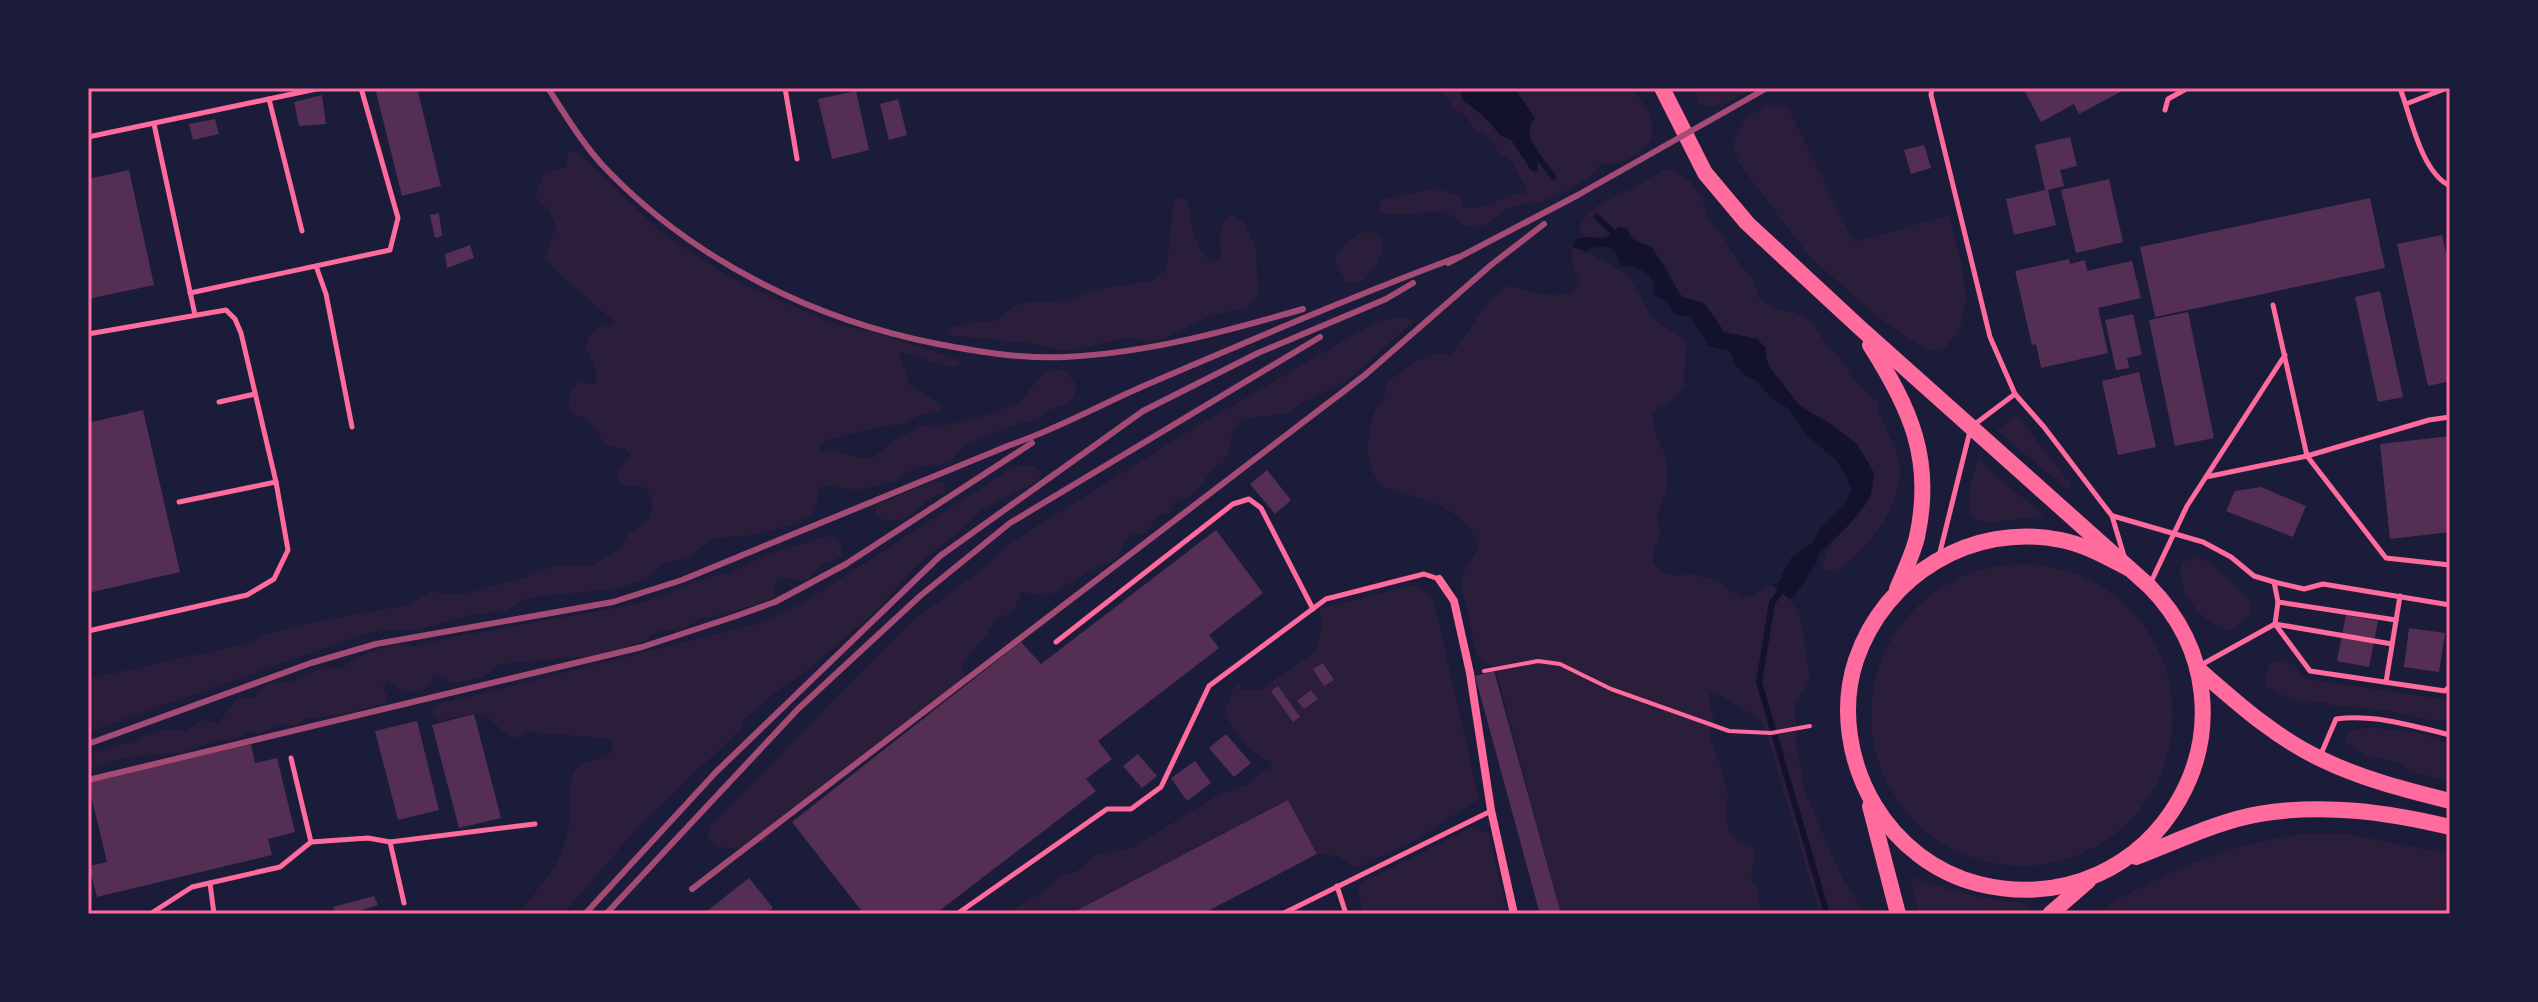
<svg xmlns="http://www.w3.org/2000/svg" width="2538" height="1002" font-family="Raleway,sans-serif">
<rect width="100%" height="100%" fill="#1b1b3a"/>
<g fill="#2a1e3b">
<path d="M1437,88l23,2 1,8 51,43 19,29 8,-5c-6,-14 -15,-34 -4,-48l-21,-29h115c28,25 37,56 -4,72 -9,4 -13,6 -24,4 -10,16 -41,31 -61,38 -9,3 -19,1 -29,5 -11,5 -19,17 -31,20 -18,4 -23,-13 -38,-15 -21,-2 -41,8 -61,0l-2,-9 3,-3 54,-12 24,8 4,11c30,5 35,-15 60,-13l3,-4 -16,-30 -12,-7 -11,-17 -14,-7 -8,-13 -13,-8 -7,-13z"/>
<path d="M1692,88h62c-16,8 -36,24 -54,16z"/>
<path d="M1767,105h20l67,137 96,-27 13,57 3,28 -4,22 -7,14 -10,12 -14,3 -22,-12 -36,-26 -62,-55 -72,-94 -6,-20 13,-26z"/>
<path d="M569,151l8,1 11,10 75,72 80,51 92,39 34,7 89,28 2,6 -12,2 -49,-16 11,34 32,20 -1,5 -23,6 -16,9h-13l-35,8 -24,6 -11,6 1,6h16l26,7 12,-1 18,-16 32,-16h23l44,-11 28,-12 23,-27 11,-7 15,5 9,13 -3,10 -8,8 -16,6 -13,11 -18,2 -37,14 -15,7 -17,17 -8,3 -26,3 -21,14 -33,8h-17l-18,-4 -7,3 -5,22 -4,6 -23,10 -40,10 -34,2 -26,20 -25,6 -17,15 -25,9 -94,10 -21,13 -37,4 -48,14 -36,1 -26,6 -271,96v-53l157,-35 24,-11 39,-10 100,-18 22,-13 31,3 62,-17 30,-12 40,-1 27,-16 8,-15 20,-14 5,-16 -7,-16 -27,-4 -3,-9 14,-20 -5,-7c-23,0 -20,-7 -32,-22 -5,-7 -17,-10 -24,-16 -2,-13 2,-20 12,-29l13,4c11,-26 -28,-34 8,-61l7,2 6,-4 -59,-51 -11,-13 11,-33 -8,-16 -13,-12 8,-23 23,-7z"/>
<path d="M1664,170l10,1 17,11 11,15 5,20 14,16 19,32 13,13 6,20 17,12 19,2 17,10 15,24 15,13 9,17 27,27c0,20 20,40 22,63 4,36 -36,91 -66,106l-11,-3c1,-29 29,-41 42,-64 5,-9 6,-22 9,-32l-17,-29 -28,-21 -29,-17 -29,-37 -5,-10v-11l-9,-9 -33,-7c-8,-16 -24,-33 -42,-35 -8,-10 -11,-24 -19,-34 -14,-17 -29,-22 -44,-36 -12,10 -18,14 -34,10l-7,-9c16,-26 29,-26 52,-38 12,-6 22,-15 34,-20z"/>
<path d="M1180,198l6,1c8,19 5,51 25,62l6,-1 4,-5c0,-15 -5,-30 9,-41l14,9 12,25 2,45 -10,15 -36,7 -49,24 -12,2 -25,-3 -48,11 -19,1 -24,-6 -87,-9 1,-7 28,-6h17l19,-15 11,-4 44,-3 25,-10 62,-10 9,-9 3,-6 6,-59 2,-6z"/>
<path d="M1371,231l10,5c5,19 -6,30 -17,45l-18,2 -11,-24c5,-15 20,-26 36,-28z"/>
<path d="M1573,247l10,3 45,24 25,45 33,21 -2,48 -14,15 -10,4 -8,7 3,18 12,27v30l-10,27 3,19 -7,17v10l6,8 16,6 15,-2 28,6 11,10 14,7 10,-2 19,-10c28,17 31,38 34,69 1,8 4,17 3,25 -2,11 -11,16 -14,27l2,49 5,15 2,20 38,87 23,37h-45l-55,-185 -4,-8 -45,-29 -6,1c-3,12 3,17 4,28l-5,13 14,40 5,24 -2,19 2,9 4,10 8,6 10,2 5,8 -4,29 8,10v14l7,9h-205l-66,-248 -11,-4 -8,-8 -14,-68v-11l17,-29c-13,-33 -41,-43 -72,-52 -8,-2 -17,-3 -24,-8 -10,-8 -16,-26 -15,-39 1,-11 1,-26 7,-36 6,-10 11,-16 13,-28 17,-16 38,-33 62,-28 21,-23 30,-50 57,-69 23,4 45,15 67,5l4,-11 -7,-21z"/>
<path d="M1405,317l10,3 -68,61 -41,20 -21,13 -36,4 -11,5 -6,9 -3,21 -6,9 -9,6 -19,24 -9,7 -11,3 -5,10 -12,3 -12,18 -12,1 -8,7 -10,19 -31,14 -29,18 -11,4 -24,-4 -7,19 -20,10c-6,19 -25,27 -32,46l4,9 -4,10 -25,23 -43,24 -26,22 -39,27 -66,60 -24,7 -12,-1 -12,-2 -8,-9 4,-11 197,-202 73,-54 28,-26 178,-112 185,-108 10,-4z"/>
<path d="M2017,415l54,70 -4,4 -71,-59z"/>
<path d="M1979,459l22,21 44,36 -58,7 -14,-4c-8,-16 -2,-44 6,-60z"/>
<path d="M1023,466h11l8,6 -5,10 -53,26 -17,17 -52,42 -38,43 -80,69 -11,5 -43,36 -3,10 -101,96 -76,88h-46c22,-26 50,-56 52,-92 1,-14 -2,-37 5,-50 8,-13 27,-11 38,-21l1,-12 -86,-7 -11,6c-17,-4 -18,-16 -31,-22 -12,-5 -33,2 -46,5l-8,-9 8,-8 314,-79 48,-21 211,-136z"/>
<path d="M941,481l5,5 -2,7 -12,4 -25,21 -20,4 -11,-7 -2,-8 3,-3 53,-21z"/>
<path d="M827,536l11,2 4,11v7c-18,11 -18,2 -32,22l-8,3 -22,-4 -5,6 -1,15 -48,16 -27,5 -16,11 -25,1 -13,10 -53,15 -92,8 -19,14 -26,5 -21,-8c-1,2 -6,12 -7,13 -12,10 -32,3 -39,-8l-6,6 5,9 -1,8 -38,10 -42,6 -11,7 -17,-2 -18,10 -9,-3 -18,9h-13l-38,13 -53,4 -41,12v-14c11,-4 20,-8 31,-11 3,-1 10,0 13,-1 20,-10 30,-18 54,-12l16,-11 16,3 21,-27 15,3 9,-12 7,-4 20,-1 35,-15 16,1 16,-11 30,-11 16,-2 12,2 32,-8 194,-35 70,-27 17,-2 38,-19z"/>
<path d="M2196,555c12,4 54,40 55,52 0,12 -12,17 -21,23 -25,-2 -57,-42 -48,-67z"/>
<circle cx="2022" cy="715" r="151"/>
<path d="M1412,585l21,12 46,202 -65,42 -59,27 -16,-12 -22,-2 -29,-54 -218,114h-66l38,-21 18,-17 17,-5 15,-15 39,-8 89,-54 28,-10 13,-12 11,-2 -1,-8c-19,-5 -39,-33 -46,-50l8,-22 6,-7 4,7h17l55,-38 7,-27 -3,-16z"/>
<path d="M2283,659l10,5 13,15 144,21v20h-19l-45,-10 -51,-4 -17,-5h-24l-26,-12 -4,-10 6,-16z"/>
<path d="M2374,728l41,4 35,12v37l-41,-10 -9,-8 -32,-7 -22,-13 1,-9 7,-5z"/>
<path d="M1472,827l17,6 18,81h-144l-5,-24 3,-7z"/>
<path d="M2311,833l37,1 102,20v60h-351l9,-9c67,-38 126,-63 203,-72z"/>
<path d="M1913,877c36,13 72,24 111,26l6,7 -3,4h-108l-7,-25z"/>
</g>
<g fill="#12122b">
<path d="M1456,88h58l21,30c-13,14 2,35 3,52l-3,2 -4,-2 -19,-29 -12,-6 -18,-21 -19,-13 -3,-11z"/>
<path d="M1619,227l8,1 5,11 20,8 30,50 22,6 20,29 33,7 9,9v11l5,10 29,37 29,17 28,21 17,29 -3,22 -6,10 -20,24 -25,23 -4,12 -23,34 -4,1 -17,-14 7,-3 11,-23 23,-17 6,-12 26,-26 6,-15 -6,-15 -9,-14 -30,-25 -18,-27 -16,-9 -16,-19 -12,-5 -10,-12 -4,-12 -21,-5 -18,-29 -16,-3 -9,-13 -11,-5c-2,-5 -1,-10 -2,-15 -4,-11 -22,-16 -32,-15 -6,-21 -11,-20 -32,-18l-3,4 -13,-5 3,-7 9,-3 21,1z"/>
</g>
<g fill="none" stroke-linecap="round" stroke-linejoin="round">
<g stroke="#12122b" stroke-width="6">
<path d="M1527,141l26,36"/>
<path d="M1597,217l21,20"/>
<path d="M1783,587l-11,16 -13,79 68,232"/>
</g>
</g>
<g fill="#542f53">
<path d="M375,88h42l24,98 -39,10z"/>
<path d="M2023,88h105l-49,26 -5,-10 -33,18z"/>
<path d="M856,91l13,59 -37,9 -14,-60z"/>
<path d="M322,95l4,29 -27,2 -5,-24z"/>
<path d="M898,99l9,36 -18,5 -9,-36z"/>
<path d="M215,119l4,15 -26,6 -4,-16z"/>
<path d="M2070,137l7,29 -17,4 4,16 -16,4 8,35 -42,10 -8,-36 39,-9 -10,-45z"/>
<path d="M1924,145l7,23 -20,6 -7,-24z"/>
<path d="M129,170l25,115 -66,14v-120z"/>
<path d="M2109,179l14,63 -47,11 -15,-63z"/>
<path d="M2370,198l15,70 -230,49 -15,-70z"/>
<path d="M439,213l3,23 -7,2 -5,-23z"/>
<path d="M2442,235l4,18 4,-1v129l-22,5 -31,-142z"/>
<path d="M470,245l4,13 -27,10 -2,-14z"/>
<path d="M2069,259l1,5 15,-4 2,11 45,-10 9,37 -43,10 10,45 -67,15 -5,-24 -4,1 -17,-74z"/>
<path d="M2380,291l23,106 -25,5 -23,-105z"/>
<path d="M2188,312l26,126 -39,8 -26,-126z"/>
<path d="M2133,314l9,41 -15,3 2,10 -13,2 -11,-50z"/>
<path d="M2139,372l17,75 -38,8 -16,-74z"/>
<path d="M143,410l37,162 -92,21v-170z"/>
<path d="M2450,436v96l-60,7 -10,-95z"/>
<path d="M1267,470l24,30 -16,14 -25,-30z"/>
<path d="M2261,487l45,19 -13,31 -67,-26 9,-20z"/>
<path d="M1216,530l47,63 -54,42 10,13 -121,93 14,18 -26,20 10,12 -161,123h-71l-72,-92 229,-180 20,22z"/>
<path d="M2346,615l32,6 -9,46 -32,-6z"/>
<path d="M2409,628l36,5 -6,39 -35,-5z"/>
<path d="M1323,663l11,17 -10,6 -11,-17z"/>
<path d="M1494,671l67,243h-21l-65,-238z"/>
<path d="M1278,686l22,31 -7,5 -22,-31z"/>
<path d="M1311,690l7,9 -14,10 -7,-8z"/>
<path d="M474,714l27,104 -42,10 -27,-103z"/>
<path d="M417,721l22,89 -41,10 -23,-89z"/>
<path d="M1226,734l25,29 -17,14 -25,-29z"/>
<path d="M251,744l4,19 22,-5 18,74 -27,7 4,16 -175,42 -8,-31 18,-4 -19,-79z"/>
<path d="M1138,754l19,22 -15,12 -19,-22z"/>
<path d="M1195,761l16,22 -24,18 -16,-23z"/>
<path d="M1288,800l29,54 -115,60h-132z"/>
<path d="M749,878l24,30 -8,6h-55l-3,-3z"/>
<path d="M374,896l4,9 -28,9h-15l-2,-7z"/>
</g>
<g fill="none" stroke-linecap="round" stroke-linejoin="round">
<path stroke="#ff6b9d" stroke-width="4" d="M1484,671l54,-10 22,3 51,25 118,42 42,2 39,-7"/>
<g stroke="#ff6b9d" stroke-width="5">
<path d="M785,88l12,71"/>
<path d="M1932,88l-1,7 59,242 25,57 29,33 68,89 12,40"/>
<path d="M2400,88c11,29 21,84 50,98"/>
<path d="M269,99l33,132"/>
<path d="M2406,104l41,-16"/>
<path d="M2165,110l3,-11 20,-11"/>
<path d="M154,124l41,191"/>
<path d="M88,137l233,-49"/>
<path d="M316,266l10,28 26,133"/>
<path d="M190,293l200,-43 8,-32 -37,-130"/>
<path d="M2273,305l34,151 79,102 64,7"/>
<path d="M88,334l138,-24 9,9 6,14 35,149 12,68 -14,29 -27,16 -159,36"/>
<path d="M219,402l36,-8"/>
<path d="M2206,477l101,-21 122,-36 21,-3"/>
<path d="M179,502l97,-20"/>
<path d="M2113,516l90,26 28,15 23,19 20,6 4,20 -3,22 35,47 135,20 5,-5"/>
<path d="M1939,556l32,-129 44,-33"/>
<path d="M2274,582l30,7 19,-5 127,21"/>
<path d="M2150,584l37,-78 98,-151"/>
<path d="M2278,602l118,18"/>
<path d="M1056,642l177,-138 16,-5 12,9 52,101"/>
<path d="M2201,665l74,-41 117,20"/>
<path d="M2386,682l14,-86"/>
<path d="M2321,754l15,-35c38,-5 78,7 114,16"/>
<path d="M291,758l20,84"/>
<path d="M390,842l145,-18"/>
<path d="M210,883l4,31"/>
<path d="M1337,886l9,28"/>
<path d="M150,914l42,-27 88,-20 31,-25 57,-4 22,4 14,61"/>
<path d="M957,914l150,-105h24l30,-22 48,-101 117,-87 98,-25 15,5"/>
<path d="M1282,914l209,-103"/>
</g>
<path stroke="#ff6b9d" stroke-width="8" d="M1439,579l15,22 16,72 21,137 23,104"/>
<g stroke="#ff6b9d" stroke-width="16">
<path d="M1662,88l43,85 42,50 111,103 291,260c129,131 7,341 -170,298 -44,-11 -81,-40 -104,-78 -26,-43 -35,-98 -19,-146 29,-85 116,-138 205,-120 25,5 45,17 67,28"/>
<path d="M1870,345c40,63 64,114 47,192 -4,17 -13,35 -20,52"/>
<path d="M2197,668c38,33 77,69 124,91 41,20 85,31 129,42"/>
<path d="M1870,806l28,108"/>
<path d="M2136,857c40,-15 82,-36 123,-43 65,-11 128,-2 191,13"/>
<path d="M2050,914l38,-33"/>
</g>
<g stroke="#a44b75" stroke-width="6">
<path d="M548,88c18,28 37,60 61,84 88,90 206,148 329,172 42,8 84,15 127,13 82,-4 159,-25 238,-48"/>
<path d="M1448,263l130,-68 189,-107"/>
<path d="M88,744l223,-81 65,-19 237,-42 69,-22 328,-135c45,-15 86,-38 129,-57 106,-45 211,-91 319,-131"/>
<path d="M88,780l554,-133 94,-31 39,-14 71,-38 186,-121"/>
<path d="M692,889l673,-514 126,-110 53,-41"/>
<path d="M585,914l131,-142 224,-216 203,-145 115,-58 128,-54 27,-16"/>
<path d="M606,914l192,-205 122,-113 90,-73 310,-186"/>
</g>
</g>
<rect width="2538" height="1002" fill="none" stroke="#1b1b3a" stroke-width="180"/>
<rect x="90" y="90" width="2358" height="822" fill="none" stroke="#ff6b9d" stroke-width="3"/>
</svg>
